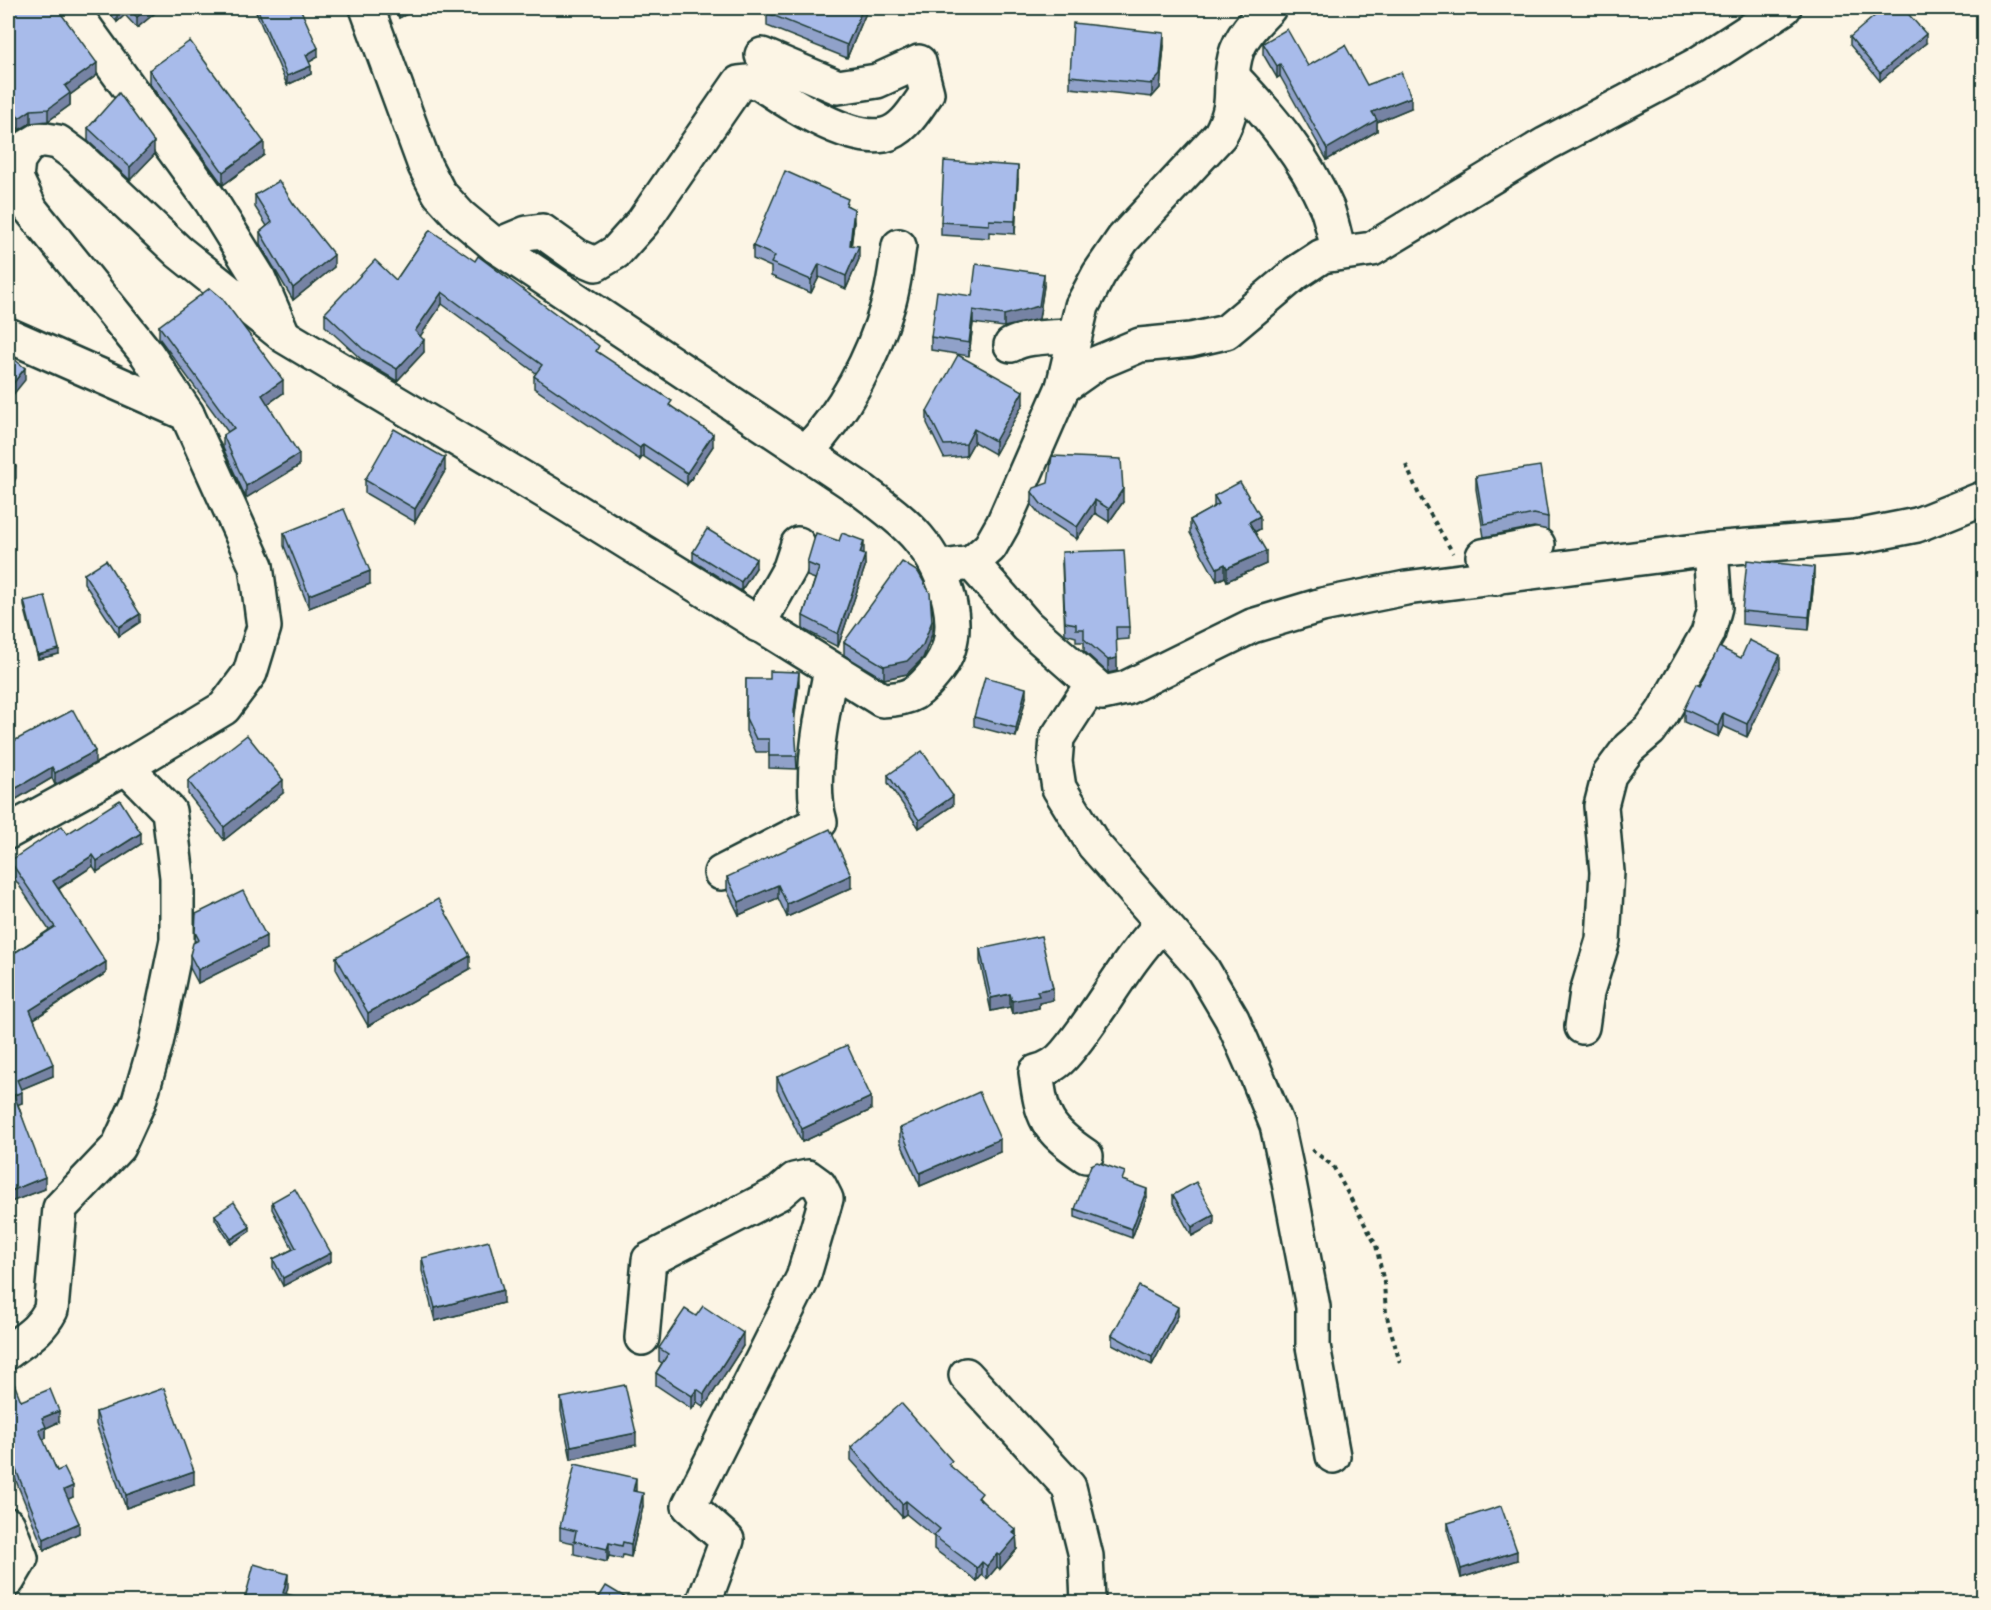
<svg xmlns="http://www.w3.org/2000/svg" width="1991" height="1610" font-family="Mynerve,sans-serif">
<rect width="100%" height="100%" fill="#fcf5e5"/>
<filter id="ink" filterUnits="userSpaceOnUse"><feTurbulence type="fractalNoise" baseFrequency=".0167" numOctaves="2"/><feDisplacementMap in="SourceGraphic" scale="12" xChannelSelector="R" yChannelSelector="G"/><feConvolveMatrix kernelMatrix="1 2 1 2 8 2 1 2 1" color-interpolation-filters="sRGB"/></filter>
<g filter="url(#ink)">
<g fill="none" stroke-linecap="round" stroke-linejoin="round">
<g stroke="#1f3d34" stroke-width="38">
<g id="minor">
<path d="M71,8l140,193 47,76 24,55"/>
<path d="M1233,77c37,39 72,80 94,131 5,14 8,30 12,45"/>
<path d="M496,246l31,-13 15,-2 35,25 19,8 20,-12 27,-30 96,-139 18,-2c29,20 90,61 127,54 20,-4 32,-27 43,-42l-8,-31 -42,19 -39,6 -76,-32"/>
<path d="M8,335l179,79 69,152 8,61 -14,46 -26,35 -98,59 -118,65"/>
<path d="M1011,345c18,-10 42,-7 63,-10"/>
<path d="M1063,387l34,-24 43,-18 51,-5 35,-8 70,-59 26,-17 50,-7 174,-105 150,-79 88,-57"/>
<path d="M187,414l-40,-60 -116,-144 -15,-32 2,-18 9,-13 13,-8 18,3 19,14 102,96 105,84 272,162 326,202c30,-1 37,-7 56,-31 29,-38 8,-98 -20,-131 -16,-19 -37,-33 -56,-48l-366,-244 -36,-30 -21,-23 -14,-27 -58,-158"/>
<path d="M806,452c38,-39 67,-95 82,-147 6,-19 8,-40 11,-59"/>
<path d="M972,563l55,63 76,67 23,-5 126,-62 70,-21 84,-17 305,-39 145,-12 61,-12 67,-27"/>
<path d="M950,566l22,-3 18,-16 13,-23 60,-137 19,-81 17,-32 24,-35 97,-104c19,-35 7,-45 15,-78 5,-20 20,-35 34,-49"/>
<path d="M1495,578l-12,-22 55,-11"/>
<path d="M758,625l32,-57 8,-24"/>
<path d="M1092,684l-35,54 -2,24 4,26 35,57 108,123 30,51 25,57 20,49 9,42 27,140v39l20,110"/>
<path d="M721,873l99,-51c-12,-40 2,-109 11,-152"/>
<path d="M1582,1027l5,-35 16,-52 4,-68 -6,-66 8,-31 20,-27 21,-18 13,-18 45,-79 7,-26 -4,-58"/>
<path d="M1086,1156c-40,-27 -44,-37 -50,-84 12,-3 22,-9 30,-19 35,-41 57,-89 96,-129"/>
<path d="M642,1338l7,-78 130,-67 15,-13 14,-3 11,8 7,14 -23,79 -114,228 38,34 -23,62"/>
<path d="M8,1352c18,-14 32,-21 43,-42l9,-102 58,-61 21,-46 17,-58 21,-103v-63l-8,-66 -43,-44"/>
<path d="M966,1375l103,112 17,69 2,46"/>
<path d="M8,1525l13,33 -13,22"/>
</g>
</g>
<g stroke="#1f3d34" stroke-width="4" stroke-dasharray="4.5 4.5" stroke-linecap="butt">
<path d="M1406,465l13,30 34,58"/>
<path d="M1312,1150l21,16 43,79 8,38 2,30 14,50"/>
</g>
<use href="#minor" stroke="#fcf5e5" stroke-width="33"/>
</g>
<g fill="#90a1c9" stroke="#1f3d34" stroke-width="1.5">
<path d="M8,8l89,67 -27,20v10l-22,16 -17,2 -12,7 -9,-11 -2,2z"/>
<path d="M105,8h56l-24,20 -12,-13 -8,7z"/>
<path d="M255,8h45l18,49 -9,5 2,12 -24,11 -32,-75z"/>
<path d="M394,8h25l-20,10z"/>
<path d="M868,8l-21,50 -80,-32v-13z"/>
<path d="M1850,37l76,6 -46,38 -30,-36z"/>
<path d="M1263,43l45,23 59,19 44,23 -34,14v9l-50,29 -47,-84 -3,2 -14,-24z"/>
<path d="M1164,46l-4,42 -8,9 -82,-9v-12z"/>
<path d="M149,70l115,85 -41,30 -74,-102z"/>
<path d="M88,128l66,27 -24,25 -42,-39z"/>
<path d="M1018,179l-3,55 -26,-2v6l-48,-3v-13z"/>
<path d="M255,195l38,8 41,64 -41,33 -33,-56v-12l7,-6 -12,-19z"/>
<path d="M848,206l6,16 -3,23 8,14 -13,30 -27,-12 -8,16 -40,-17v-9l-18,-8v-13z"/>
<path d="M430,230l242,177 41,39 -26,39 -44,-29 -3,4 -106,-72v-12l2,-3 -94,-69 -22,32 4,16 -27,29 -34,-20 -38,-35v-13l71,-33z"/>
<path d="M1044,286l-5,33 -35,8 -31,-4 -4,33 -38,-6v-13l41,-41z"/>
<path d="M159,326l124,67 -15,11 31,62 -53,32 -23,-50v-13l5,-3 -69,-94z"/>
<path d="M1023,404l-28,50 -21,-12 -8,14 -22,2 -17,-35v-12z"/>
<path d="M445,471l-30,51 -50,-29v-13z"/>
<path d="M1476,476l72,41v13l-14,-3 -50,10 -8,-48z"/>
<path d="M1032,492l91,10 -14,20 -14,-9 -18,26 -36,-23 -9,-11z"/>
<path d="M1214,496l46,33 -5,3 11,32 -39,17 -2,-4 -8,4 -27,-48v-13l24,-13z"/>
<path d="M284,533l86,51 -61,24 -25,-62z"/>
<path d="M839,541l25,13 1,13 -27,80 -35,-18v-13l12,-37 -8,-3v-13z"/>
<path d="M693,552l63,16 -15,23 -48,-30z"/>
<path d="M1062,564l67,63v12l-13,1 1,31 -9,2 -24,-22v-9h-8v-5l-11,-3z"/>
<path d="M84,574l56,48 -21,14 -35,-53z"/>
<path d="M1814,579l-5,51 -67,-6v-13z"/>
<path d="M24,601l35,53 -21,5 -14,-53z"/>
<path d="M932,634l-9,24 -16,16 -23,5 -40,-24v-13z"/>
<path d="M1741,658l39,10 -33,69 -24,-11 -5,11 -34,-15v-13l16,-23z"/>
<path d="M746,679l53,5 -5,35 3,50 -28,-1v-16h-13l-10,-21z"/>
<path d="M1026,697l-10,40 -42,-11v-9z"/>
<path d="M8,744l87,19 -40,22 -3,-7 -44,26z"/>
<path d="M888,775l65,30 -34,23 -31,-45z"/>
<path d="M188,781l95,12 -59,47 -36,-46z"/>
<path d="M67,834l74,10 -44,28 -4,-6 -34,23 47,84 -72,46 19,57 -32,13 1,14 -4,1 27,85 -37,14v-246l41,-27 -39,-58v-11z"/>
<path d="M727,877l124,11 -64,29 -9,-19 -39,17 -12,-25z"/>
<path d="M196,914l70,35 -68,34 -8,-15v-13l5,-13z"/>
<path d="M980,949l73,51 -14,3v5l-27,6 -2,-7 -19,4 -11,-50z"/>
<path d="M336,957l134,12 -102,57 -32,-57z"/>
<path d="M777,1077l94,33 -69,32 -25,-52z"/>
<path d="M900,1128l100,24 -80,34 -20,-45z"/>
<path d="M1125,1181l22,16 -15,41 -57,-21v-8z"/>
<path d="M1173,1195l41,29 -22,12 -19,-33z"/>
<path d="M272,1202l59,59 -48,25 -10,-19v-8l20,-10 -21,-40z"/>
<path d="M215,1215l35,16 -19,13 -16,-25z"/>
<path d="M422,1258l81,45 -68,18 -13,-50z"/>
<path d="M696,1316l47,30 -39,61 -7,-5 -5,7 -36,-24v-12l6,-10 -3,-2v-13z"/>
<path d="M1178,1316l-26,49 -40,-21v-9z"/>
<path d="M8,1374l13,27 38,21 -13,6v10l-3,2 14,31 16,26 -5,2 11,34 -35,17 -36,-89z"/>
<path d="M561,1398l75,47 -65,14 -10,-48z"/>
<path d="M96,1412l98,72 -68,24 -30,-84z"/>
<path d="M851,1447l101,21 30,33 34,35 1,13 -17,20 -3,-2 -10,12 -5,-4 -5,6 -43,-32v-12l-28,-23 -4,3 -51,-57z"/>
<path d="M636,1492l7,14 -12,51 -8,-2 -1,4 -13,-3 -2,6 -33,-8v-11l-14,-3v-13z"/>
<path d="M1448,1523l69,37 -56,18 -13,-46z"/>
</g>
<g fill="#7683a4" stroke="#1f3d34" stroke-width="1.5">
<path d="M120,8h5v7l-8,7v-12z"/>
<path d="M147,8h14l-24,20v-11z"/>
<path d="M399,8h20l-20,10z"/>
<path d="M863,8h5l-21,50v-13z"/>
<path d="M1164,33v13l-4,42 -8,9v-13z"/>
<path d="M1926,34v9l-46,38v-8z"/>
<path d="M318,48v9l-12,7v-9z"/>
<path d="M97,63v12l-27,20v10l-22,16v-12l17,-23z"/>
<path d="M1280,64v12l-3,2v-12z"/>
<path d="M311,66v8l-24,11v-9z"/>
<path d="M1411,97v11l-34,14v9l-50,29v-11l45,-37z"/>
<path d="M10,106v13l-2,2v-13z"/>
<path d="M31,110v13l-12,7v-12z"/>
<path d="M154,142v13l-24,25v-13z"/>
<path d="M264,142v13l-41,30v-13z"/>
<path d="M1018,166v13l-3,55v-13z"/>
<path d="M854,209v13l-4,36v-13z"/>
<path d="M859,246v13l-13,30v-13z"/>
<path d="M334,255v12l-41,33v-12z"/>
<path d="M819,264v13l-8,16v-13z"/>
<path d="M1044,274v12l-5,33 -35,8v-12z"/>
<path d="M442,292v12l-27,40v-13z"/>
<path d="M973,310v13l-4,33v-13z"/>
<path d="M424,340v12l-27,29v-12z"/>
<path d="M25,368v12l-17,21v-11z"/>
<path d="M283,380v13l-21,15v-13z"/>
<path d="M1023,391v13l-28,50v-13z"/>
<path d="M974,429v13l-8,14v-12z"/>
<path d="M713,434v12l-26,39v-12z"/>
<path d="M643,444v12l-3,4v-12z"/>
<path d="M299,454v12l-53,32v-12z"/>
<path d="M445,458v13l-30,51v-13z"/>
<path d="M16,466v12l-8,14v-11z"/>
<path d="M1123,489v13l-14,20v-13z"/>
<path d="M1095,500v13l-18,26v-12z"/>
<path d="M1260,516v13l-11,6v-13z"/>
<path d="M864,541v13l-4,12v-13z"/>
<path d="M1266,551v13l-39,17v-13z"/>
<path d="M865,555v12l-27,80v-13z"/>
<path d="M756,559v9l-15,23v-9z"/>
<path d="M1225,564v13l-8,4v-13z"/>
<path d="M1814,567v12l-5,51v-13z"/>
<path d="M370,571v13l-61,24v-13z"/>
<path d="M140,614v8l-21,14v-9z"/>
<path d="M932,621v13l-9,24 -16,16 -23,5v-13z"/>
<path d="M59,649v5l-21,5v-4z"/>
<path d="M1780,655v13l-33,69v-13z"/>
<path d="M1117,658v13l-9,2v-13z"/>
<path d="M799,672v12l-5,40v-13z"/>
<path d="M1026,688v9l-10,40v-9z"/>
<path d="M1723,713v13l-5,11v-12z"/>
<path d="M95,751v12l-40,22v-12z"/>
<path d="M52,767v11l-44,26v-11z"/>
<path d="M283,780v13l-59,47v-13z"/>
<path d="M953,796v9l-34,23v-8z"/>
<path d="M141,833v11l-44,28v-11z"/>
<path d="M93,855v11l-40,26v-11z"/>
<path d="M851,875v13l-64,29v-13z"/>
<path d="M778,885v13l-39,17v-13z"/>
<path d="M266,936v13l-68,34v-13z"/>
<path d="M470,956v13l-102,57v-13z"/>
<path d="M106,962v11l-76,48v-11z"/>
<path d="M1053,988v12l-14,3v5l-27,6v-13l25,-10z"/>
<path d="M1010,994v13l-19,4v-13z"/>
<path d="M53,1064v12l-36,15v-11z"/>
<path d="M22,1092v11l-8,3v-11z"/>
<path d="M871,1097v13l-69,32v-13z"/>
<path d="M1000,1139v13l-80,34v-13z"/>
<path d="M45,1177v12l-37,14v-11z"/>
<path d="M1147,1189v8l-15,41v-9z"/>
<path d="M1214,1215v9l-22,12v-9z"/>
<path d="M250,1227v4l-19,13v-5z"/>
<path d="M331,1253v8l-48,25v-8z"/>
<path d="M503,1290v13l-68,18v-13z"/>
<path d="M1178,1307v9l-26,49v-8z"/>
<path d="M743,1333v13l-39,61v-13z"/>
<path d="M697,1389v13l-5,7v-13z"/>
<path d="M59,1411v11l-13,6v10l-7,3v-11l3,-12z"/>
<path d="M636,1433v12l-65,14v-13z"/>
<path d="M194,1471v13l-68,24v-13z"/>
<path d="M636,1478v13h-3z"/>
<path d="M73,1486v11l-9,4v-11z"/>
<path d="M643,1493v13l-12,51v-13z"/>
<path d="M906,1501v13l-4,3v-13z"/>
<path d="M79,1523v10l-35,17v-11z"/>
<path d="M1016,1530l1,19 -17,20v-13z"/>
<path d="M609,1543v13l-2,6v-13z"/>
<path d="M1517,1551v9l-56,18v-9z"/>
<path d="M997,1554v13l-10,12v-13z"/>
<path d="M982,1562v13l-5,6v-13z"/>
<path d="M288,1574v13l-4,15 -1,-9z"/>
</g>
<g fill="#a8bbea" stroke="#1f3d34" stroke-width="1.5">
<path d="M8,8h49l40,55 -32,23 5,7 -22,16 -17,1 -12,8 -9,-12 -2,2v-53l2,-2 -2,-3z"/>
<path d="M128,8h19l-10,9z"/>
<path d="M257,8h43l18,40 -12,7 5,11 -24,10z"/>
<path d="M770,8h93l-16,37 -80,-32z"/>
<path d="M1884,8h19l23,26 -46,39 -30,-36z"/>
<path d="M1073,23l91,10 -4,42 -8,9 -82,-8z"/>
<path d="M1287,29l21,37 37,-21 22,40 34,-13 10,25 -39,15 5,8 -50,29 -47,-85 -3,2 -14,-23z"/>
<path d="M190,41l74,101 -41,30 -74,-102z"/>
<path d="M119,93l35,49 -24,25 -42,-39z"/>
<path d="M944,161l74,5 -3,55 -26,-1v5l-48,-3z"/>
<path d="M785,171l63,28 -2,6 8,4 -4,36 9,1 -13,30 -27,-12 -8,16 -40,-17 4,-7 -22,-10z"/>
<path d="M279,181l14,22 41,52 -41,33 -33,-56 12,-10 -17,-27z"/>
<path d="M430,230l45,31 3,-5 121,90 -3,5 76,50 -3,4 44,29 -26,39 -44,-29 -3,4 -106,-72 8,-11 -100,-73 -27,39 9,9 -27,29 -34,-20 -38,-36 50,-53 21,20z"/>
<path d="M976,264l68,10 -5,32 -35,9 -31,-5 -4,33 -38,-6 6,-46 35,5z"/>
<path d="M210,288l12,10 61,82 -21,15 37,59 -53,32 -23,-51 11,-7 -75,-102z"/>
<path d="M8,354l17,14 -17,22z"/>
<path d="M958,355l65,36 -28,50 -21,-12 -8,15 -22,1 -17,-34z"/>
<path d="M394,429l51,29 -30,51 -50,-29z"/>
<path d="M1052,456l69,3 2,30 -14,20 -14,-9 -18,27 -36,-23 -9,-12 2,-4 14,-5z"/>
<path d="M8,461l8,5 -8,15z"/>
<path d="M1540,466l8,51 -14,-3 -50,10 -8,-48z"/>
<path d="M1240,482l20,34 -11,6 17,29 -39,17 -2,-4 -8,4 -27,-48 29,-16 -5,-8z"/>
<path d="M344,509l26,62 -61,24 -25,-62z"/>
<path d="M707,529l49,30 -15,23 -48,-30z"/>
<path d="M816,533l23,8 3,-8 22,8 -4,12 5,2 -27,79 -35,-18 16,-48 -12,-5z"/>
<path d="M1124,550l5,77h-13l1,31 -9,2 -24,-21v-10h-8v-5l-11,-2 -3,-70z"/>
<path d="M106,560l34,54 -21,13 -35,-53z"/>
<path d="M1747,560l67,7 -5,50 -67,-6z"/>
<path d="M902,562l16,10 12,21 2,28 -9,24 -16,16 -23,5 -40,-24z"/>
<path d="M45,596l14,53 -21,6 -14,-54z"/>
<path d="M1749,640l31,15 -33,69 -24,-11 -5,12 -34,-16 12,-25 4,2 19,-39 22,11z"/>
<path d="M770,671l29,1 -5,39 3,45h-28v-17h-13l-10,-21v-39h24z"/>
<path d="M985,677l41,11 -10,40 -42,-11z"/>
<path d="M73,710l22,41 -40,22 -3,-6 -44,26v-49z"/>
<path d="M247,735l36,45 -59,47 -36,-46z"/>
<path d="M922,751l31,45 -34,24 -31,-45z"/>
<path d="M120,800l21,33 -44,28 -4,-6 -40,26 53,81 -76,48 23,54 -36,16 5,12 -8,3 31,82 -37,15v-235l47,-30 -45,-66 52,-35 5,8z"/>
<path d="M830,829l21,46 -64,29 -9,-19 -39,17 -12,-25z"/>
<path d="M243,891l23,45 -68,34 -8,-15 3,-12 6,-3 -4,-8 1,-18z"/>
<path d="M438,899l32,57 -102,57 -32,-56z"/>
<path d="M1041,936l12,52 -16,3 2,5 -27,5 -2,-7 -19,4 -11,-49z"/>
<path d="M847,1045l24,52 -69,32 -25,-52z"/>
<path d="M979,1092l21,47 -80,34 -20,-45z"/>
<path d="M1097,1162l28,10 -3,8 25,9 -15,40 -57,-20 16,-44z"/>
<path d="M1196,1182l18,33 -22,12 -19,-32z"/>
<path d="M295,1189l36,64 -48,25 -10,-19 23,-11 -24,-46z"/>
<path d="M234,1202l16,25 -19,12 -16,-24z"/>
<path d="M489,1241l14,49 -68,18 -13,-50z"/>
<path d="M1139,1286l39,21 -26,50 -40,-22z"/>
<path d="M703,1306l40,27 -39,61 -7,-5 -5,7 -36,-23 12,-19 -9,-6 26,-39 11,7z"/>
<path d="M10,1373l11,28 29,-12 9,22 -17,7 4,9 -7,3 18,41 7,-3 9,18 -9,4 15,33 -35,16 -36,-89v-76z"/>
<path d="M625,1385l11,48 -65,13 -10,-48z"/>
<path d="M164,1388l30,83 -68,24 -30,-83z"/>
<path d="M901,1403l51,58 -4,3 34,29 -4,5 38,32 -3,3 4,3 -17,20 -3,-2 -10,12 -5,-4 -5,6 -43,-32 6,-7 -34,-28 -4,3 -51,-57z"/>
<path d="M575,1464l61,14 -3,13 10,2 -12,51 -8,-2 -1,4 -13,-3 -2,6 -33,-8 2,-10 -16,-4z"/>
<path d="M1501,1506l16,45 -56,18 -13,-46z"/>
<path d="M254,1564l34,10 -5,19 32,9h-71z"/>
<path d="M606,1586l27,16h-37z"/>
</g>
</g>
<rect width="1991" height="1610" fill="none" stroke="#fcf5e5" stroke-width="30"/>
<rect x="15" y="15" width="1961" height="1580" fill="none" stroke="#1f3d34" stroke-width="2" filter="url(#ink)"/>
</svg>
